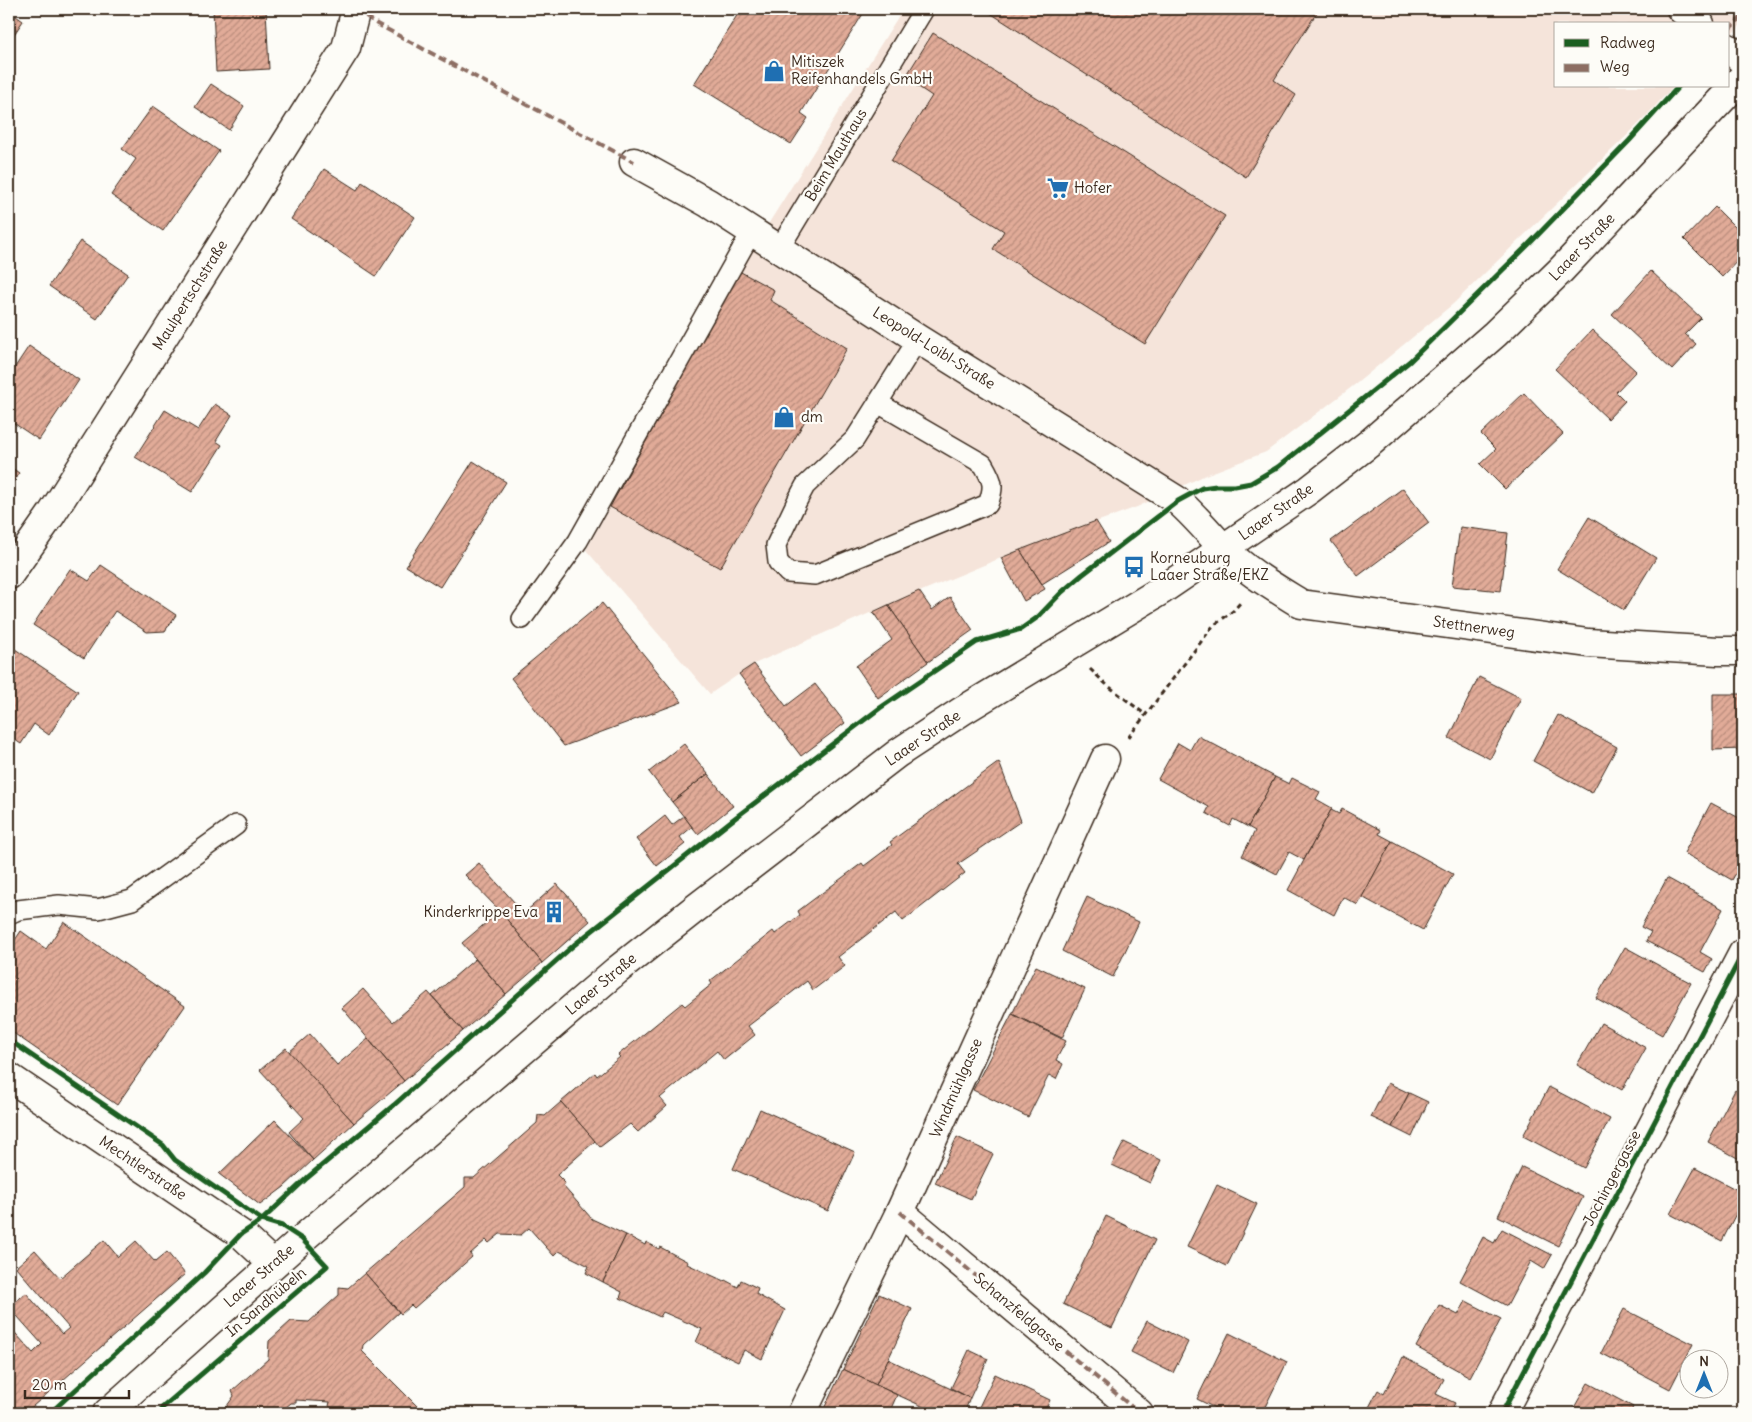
<svg xmlns="http://www.w3.org/2000/svg" width="1752" height="1422" font-family="Delius,sans-serif">
<defs>
<pattern id="building-hatch" width="6" height="6" patternUnits="userSpaceOnUse" patternTransform="scale(1.25)"><rect width="6" height="6" fill="#e1ab98"/><path d="M-1 1l2-2M0 6l6-6M5 7l2-2" fill="none" stroke="#b88b7b"/></pattern>
</defs>
<rect width="100%" height="100%" fill="#fdfcf7"/>
<filter id="ink" filterUnits="userSpaceOnUse"><feTurbulence type="fractalNoise" baseFrequency=".02" numOctaves="2"/><feDisplacementMap in="SourceGraphic" scale="10" xChannelSelector="R" yChannelSelector="G"/><feConvolveMatrix kernelMatrix="1 2 1 2 8 2 1 2 1" color-interpolation-filters="sRGB"/></filter>
<g filter="url(#ink)">
<path fill="#f5e4da" d="M903,9h840v14l-15,15v-14h-172v62h122l-225,218 -96,79 -91,69 -58,22 -71,33 -117,43 -132,55 -134,59 -44,30 -124,-144 159,-289z"/>
<g fill="url(#building-hatch)" stroke="#3b2a1e">
<path d="M213,9h53l3,60 -53,3z"/>
<path d="M741,9h125l-65,104 7,5 -17,26 -97,-60z"/>
<path d="M984,9h335l-45,71 22,15 -50,82z"/>
<path d="M9,11l14,10 -14,21z"/>
<path d="M933,33l292,183 -80,128 -152,-95 11,-18 -113,-70 41,-65 -27,-18z"/>
<path d="M211,84l33,22 -15,24 -34,-23z"/>
<path d="M153,106l66,45 -56,80 -52,-36 25,-36 -14,-10z"/>
<path d="M324,169l33,21 5,-8 53,35 -39,59 -85,-57z"/>
<path d="M1715,207l28,28v20l-21,22 -38,-38z"/>
<path d="M80,241l48,33 -31,45 -48,-33z"/>
<path d="M739,271l35,19 -4,10 77,48 -127,220 -110,-61z"/>
<path d="M1651,271l50,47 -16,16 11,10 -24,26 -60,-56z"/>
<path d="M1592,330l44,41 -20,21 9,9 -17,18 -53,-50z"/>
<path d="M29,346l50,34 -40,60 -30,-20v-44z"/>
<path d="M1524,393l39,41 -58,55 -25,-25 16,-15 -15,-15z"/>
<path d="M215,404l17,11 -16,26 6,4 -30,47 -57,-35 30,-47 33,20z"/>
<path d="M473,461l33,21 -66,105 -34,-21z"/>
<path d="M9,466l10,7 -10,15z"/>
<path d="M1403,488l26,35 -71,53 -27,-35z"/>
<path d="M1589,517l67,41 -32,52 -67,-41z"/>
<path d="M1096,521l13,21 -67,42 -22,-34z"/>
<path d="M1460,527l48,6 -7,58 -49,-5z"/>
<path d="M1020,550l25,39 -21,12 -23,-43z"/>
<path d="M101,565l75,50 -11,16 -18,1 -32,-21 -31,47 -51,-33 37,-56 19,12z"/>
<path d="M919,591l13,19 18,-13 23,33 -45,32 -40,-57z"/>
<path d="M602,603l80,99 -118,44 -53,-68z"/>
<path d="M888,605l40,57 -50,36 -22,-32 36,-26 -19,-28z"/>
<path d="M15,649l63,42 -29,44 -15,-11 -13,20 -12,-8v-77z"/>
<path d="M754,664l32,42 29,-22 30,39 -44,33 -62,-82z"/>
<path d="M1479,677l42,21 -31,61 -41,-21z"/>
<path d="M1713,694h30v55l-30,1z"/>
<path d="M1558,715l59,32 -25,46 -59,-32z"/>
<path d="M1198,736l77,41 -27,50 -15,-8 -3,7 -24,-13 3,-6 -51,-28 20,-36 12,7z"/>
<path d="M684,744l24,30 -36,28 -23,-30z"/>
<path d="M999,762l22,59 -63,43 7,9 -62,48 -7,-9 -58,45 7,9 -32,24 -6,-9 -59,45 7,9 -31,25 -7,-9 -57,47 7,8 -29,26 -8,-8 -30,23 -39,-45 34,-29 2,3 23,-19 -2,-2 64,-52 3,3 27,-22 -2,-3 63,-50 2,3 25,-19 -2,-4 64,-48 2,3 28,-21 -2,-3z"/>
<path d="M708,774l25,32 -35,28 -26,-32z"/>
<path d="M1275,777l14,7 3,-6 28,14 -4,7 16,9 -28,52 -15,-8 -12,22 -35,-18 13,-25 -7,-4z"/>
<path d="M1711,803l32,17v41l-11,19 -48,-27z"/>
<path d="M1342,809l39,21 -2,4 13,7 -34,64 -15,-8 -9,18 -46,-25 43,-80 8,4z"/>
<path d="M665,816l7,9 12,-9 8,11 -12,10 5,7 -28,22 -21,-27z"/>
<path d="M1392,841l61,33 -30,56 -61,-33z"/>
<path d="M479,863l45,50 33,-29 33,37 -48,42 -42,-52 -35,-36z"/>
<path d="M1667,878l56,31 -23,43 12,7 -7,13 -59,-31 5,-9 -10,-5z"/>
<path d="M1087,897l52,25 -26,55 -51,-26z"/>
<path d="M500,911l42,52 -36,31 -44,-51z"/>
<path d="M64,922l121,84 -68,99 -108,-75v-81l12,-18 25,18z"/>
<path d="M1625,947l66,36 -29,52 -66,-37z"/>
<path d="M475,959l31,35 -43,37 -31,-35z"/>
<path d="M1036,966l49,23 -23,49 -50,-24z"/>
<path d="M363,989l30,33 35,-30 35,39 -59,50 -62,-73z"/>
<path d="M1012,1014l54,27 -10,19 7,4 -7,15 -7,-4 -21,42 -55,-27z"/>
<path d="M1601,1023l45,25 -24,42 -45,-25z"/>
<path d="M310,1034l27,31 31,-26 36,42 -50,42 -65,-71z"/>
<path d="M286,1048l68,75 -41,37 -24,-28 15,-14 -44,-48z"/>
<path d="M1388,1083l21,10 -17,34 -21,-10z"/>
<path d="M1549,1087l61,32 -26,49 -61,-32z"/>
<path d="M1735,1090l8,5v66l-35,-19z"/>
<path d="M1409,1093l19,9 -16,35 -20,-10z"/>
<path d="M561,1102l34,39 -38,34 8,8 -2,3 29,33 34,16 -23,47 -17,-9 3,-7 -30,-15 -5,5 -25,-28 -8,7 -21,-1 -11,9 -3,-3 -16,14 2,3 -58,51 -3,-3 -10,9 -36,-41 100,-86v-9h9l63,-55 1,-8 7,1z"/>
<path d="M760,1109l95,43 -27,59 -95,-42z"/>
<path d="M275,1120l38,40 -29,27 -24,18 -41,-31z"/>
<path d="M957,1137l36,17 -22,45 -36,-16z"/>
<path d="M1124,1142l37,18 -11,23 -38,-18z"/>
<path d="M1522,1167l61,30 -25,49 -60,-30z"/>
<path d="M1695,1168l48,25v7l-21,41 -52,-27z"/>
<path d="M1217,1185l40,19 -30,62 -40,-19z"/>
<path d="M1106,1216l49,24 -43,88 -49,-24z"/>
<path d="M1502,1229l50,26 -8,14 -13,-8 -24,45 -47,-25 23,-44 11,6z"/>
<path d="M626,1235l19,10 1,-3 13,7 1,-2 28,15 -1,2 37,17 1,-1 13,7 3,-7 17,8 -2,6 29,16 -23,49 -18,-9 -6,12 -42,-20 6,-13 -39,-17 -3,5 -40,-19 2,-6 -19,-10z"/>
<path d="M104,1240l14,17 18,-16 19,21 12,-10 18,22 -160,139h-13l-3,-3v-84l24,27 9,-9 -33,-37 17,-14 36,41 7,-6 -53,-61 19,-17 25,28z"/>
<path d="M365,1273l34,39 -36,33 -1,6 62,62h-87l-8,-7 1,-4 -34,-2v3h-5l-12,10h-57l12,-17 -2,-5 36,-32 1,-18 22,-20 18,1 30,-27v-8l9,1z"/>
<path d="M879,1294l33,15 -36,76 -33,-16z"/>
<path d="M1466,1301l35,18 -31,58 -54,-30 23,-42 19,10z"/>
<path d="M1624,1309l69,35 -23,45 -69,-36z"/>
<path d="M1147,1321l41,21 -15,31 -42,-21z"/>
<path d="M1229,1333l58,29 -25,51h-37l-28,-14z"/>
<path d="M969,1350l19,9 -18,39 -19,-10z"/>
<path d="M1403,1357l41,22 -8,15 19,9 -5,10h-84l12,-23 6,4z"/>
<path d="M888,1359l82,39 -6,15h-27l-61,-28z"/>
<path d="M843,1369l54,26 -8,18h-67z"/>
<path d="M995,1374l55,26 -6,13h-68z"/>
<path d="M1588,1383l45,24 -3,6h-59z"/>
</g>
<g fill="none" stroke-linecap="round" stroke-linejoin="round">
<g stroke="#3b2a1e" stroke-width="22">
<g id="service">
<path d="M779,249l145,-240"/>
<path d="M878,403l105,61c10,17 12,22 5,40l-173,71 -27,-2 -10,-11 -2,-17 21,-44 8,-15 50,-47 63,-100"/>
<path d="M522,619l56,-78 174,-310"/>
<path d="M9,914l9,-4 41,-5 39,4 34,-9 104,-75"/>
</g>
</g>
<g stroke="#3b2a1e" stroke-width="31">
<g id="minor">
<path d="M1681,9l19,15"/>
<path d="M1728,48l15,13"/>
<path d="M634,162l74,41 210,136 260,162c17,15 30,31 45,47 23,23 51,39 78,56l287,39 130,8h25"/>
<path d="M9,575l42,-60 295,-467 10,-39"/>
<path d="M900,1212l239,201"/>
<path d="M802,1413l98,-201 205,-453"/>
<path d="M1502,1413l241,-460"/>
</g>
</g>
<g stroke="#3b2a1e" stroke-width="31">
<g id="tertiary">
<path d="M9,1077l232,157 32,30"/>
<path d="M107,1413l195,-174 314,-268 76,-60 206,-158 64,-42 200,-121 147,-100 62,-48 124,-108 66,-64 182,-193"/>
</g>
</g>
<g stroke="#3b2a1e" stroke-width="3" stroke-dasharray="5 4" stroke-linecap="butt">
<path d="M1090,669l17,16 39,30"/>
<path d="M1128,738l85,-112 20,-15 7,-8"/>
</g>
<use href="#service" stroke="#fdfcf7" stroke-width="19"/>
<use href="#minor" stroke="#fdfcf7" stroke-width="28"/>
<use href="#tertiary" stroke="#fdfcf7" stroke-width="28"/>
<g stroke="#8d6e63" stroke-width="4" stroke-dasharray="8 4" stroke-linecap="butt">
<path d="M356,9l21,15 257,138"/>
<path d="M1728,30l15,-14"/>
<path d="M900,1212l239,201"/>
</g>
<g stroke="#fdfcf7" stroke-width="8">
<g id="cycleway">
<path d="M9,1040l154,105 12,15 87,60 20,6 20,13 25,27 -165,142v5"/>
<path d="M50,1413l154,-140 37,-39 21,-14 45,-42 87,-73 180,-160 157,-124 149,-113 97,-66 44,-13 17,-12 24,-25 20,-17 96,-74 24,-13 14,-2h19l16,-3 27,-16 132,-106 118,-116 101,-104 50,-55"/>
<path d="M1502,1413l241,-460"/>
</g>
</g>
<use href="#cycleway" stroke="#1b5e20" stroke-width="5"/>
</g>
</g>
<defs>
<g id="shop-bare" transform="scale(1.725)"><path d="M-5-2.5h2.3a2.7 3.5 0 0 1 5.4 0H5L5.5 6h-11ZM-1.5-2.5h3a1.5 2.3 0 0 0-3 0Z" fill="#1f6fb2" stroke="#fdfcf7" stroke-width="2.5" paint-order="stroke"/></g>
<g id="supermarket-bare" transform="scale(1.725)"><path d="M-6-5.5h2.5l.6 2H6L4.5 2H-2.5L-4.4-4H-6ZM-1.5 3.2a1.3 1.3 0 1 0 .1 0ZM3 3.2a1.3 1.3 0 1 0 .1 0Z" fill="#1f6fb2" stroke="#fdfcf7" stroke-width="2.5" paint-order="stroke"/></g>
<g id="bus-bare" transform="scale(1.725)"><path d="M-5-6H5V4H4V6H2V4H-2V6H-4V4H-5ZM-3.5-4V0h7V-4ZM-3.5 1.2v1.5H-2V1.2ZM2 1.2v1.5H3.5V1.2Z" fill="#1f6fb2" stroke="#fdfcf7" stroke-width="2.5" paint-order="stroke"/></g>
<g id="building-bare" transform="scale(1.725)"><path d="M-4-6H4V6H1V3H-1V6H-4ZM-2.5-4.3h1.7v1.8h-1.7ZM.8-4.3h1.7v1.8H.8ZM-2.5-1h1.7V.8h-1.7ZM.8-1h1.7V.8H.8Z" fill="#1f6fb2" stroke="#fdfcf7" stroke-width="2.5" paint-order="stroke"/></g>
</defs>
<g fill-rule="evenodd">
<use href="#shop-bare" x="774" y="71"/>
<use href="#supermarket-bare" x="1058" y="188"/>
<use href="#shop-bare" x="784" y="417"/>
<use href="#bus-bare" x="1134" y="567"/>
<use href="#building-bare" x="554" y="912"/>
</g>
<g text-anchor="middle" stroke-width="4.5" stroke-linejoin="round" paint-order="stroke">
<g font-size="15" fill="#3b2a1e" stroke="#fdfcf7" text-anchor="start">
<text x="791" y="67">Mitiszek<tspan x="791" dy="17">Reifenhandels GmbH</tspan></text>
<text x="1074" y="193">Hofer</text>
<text x="801" y="422">dm</text>
<text x="1150" y="563">Korneuburg<tspan x="1150" dy="17">Laaer Straße/EKZ</tspan></text>
<text x="538" y="917" text-anchor="end">Kinderkrippe Eva</text>
</g>
<g font-size="15" fill="#3b2a1e" stroke="#fdfcf7">
<text transform="translate(836 155) rotate(-59)" y="5">Beim Mauthaus</text>
<text transform="translate(1582 247) rotate(-46)" y="5">Laaer Straße</text>
<text transform="translate(190 295) rotate(-58)" y="5">Maulpertschstraße</text>
<text transform="translate(934 348) rotate(32)" y="5">Leopold-Loibl-Straße</text>
<text transform="translate(1276 512) rotate(-35)" y="5">Laaer Straße</text>
<text transform="translate(1474 627) rotate(8)" y="5">Stettnerweg</text>
<text transform="translate(923 738) rotate(-34)" y="5">Laaer Straße</text>
<text transform="translate(601 984) rotate(-40)" y="5">Laaer Straße</text>
<text transform="translate(956 1088) rotate(-66)" y="5">Windmühlgasse</text>
<text transform="translate(143 1168) rotate(34)" y="5">Mechtlerstraße</text>
<text transform="translate(1612 1178) rotate(-62)" y="5">Jochingergasse</text>
<text transform="translate(259 1276) rotate(-41)" y="5">Laaer Straße</text>
<text transform="translate(266 1302) rotate(-40)" y="5">In Sandhübeln</text>
<text transform="translate(1019 1312) rotate(40)" y="5">Schanzfeldgasse</text>
</g>
</g>
<rect width="1752" height="1422" fill="none" stroke="#fdfcf7" stroke-width="30"/>
<rect x="15" y="15" width="1722" height="1392" fill="none" stroke="#3b2a1e" stroke-width="2" filter="url(#ink)"/>
<rect x="1554" y="22" width="175" height="65" fill="#fdfcf7" stroke="#afa8a0"/>
<rect x="1564" y="39" width="25" height="8" fill="#1b5e20" stroke="#afa8a0"/>
<text x="1600" y="48" font-size="15" fill="#3b2a1e">Radweg</text>
<rect x="1564" y="64" width="25" height="8" fill="#8d6e63" stroke="#afa8a0"/>
<text x="1600" y="72" font-size="15" fill="#3b2a1e">Weg</text>
<g transform="translate(1704 1374)"><circle r="24" fill="#fdfcf7" stroke="#afa8a0"/>
<path d="M0-4L9 19L0 12L-9 19Z" fill="#1f6fb2"/>
<text y="-8" font-size="14" font-weight="bold" text-anchor="middle" fill="#3b2a1e">N</text>
</g>
<path d="M25 1390v8h104v-8" fill="none" stroke="#3b2a1e" stroke-width="2.5"/>
<text x="32" y="1390" font-size="15" fill="#3b2a1e" stroke="#fdfcf7" stroke-width="4" paint-order="stroke">20 m</text>
</svg>
